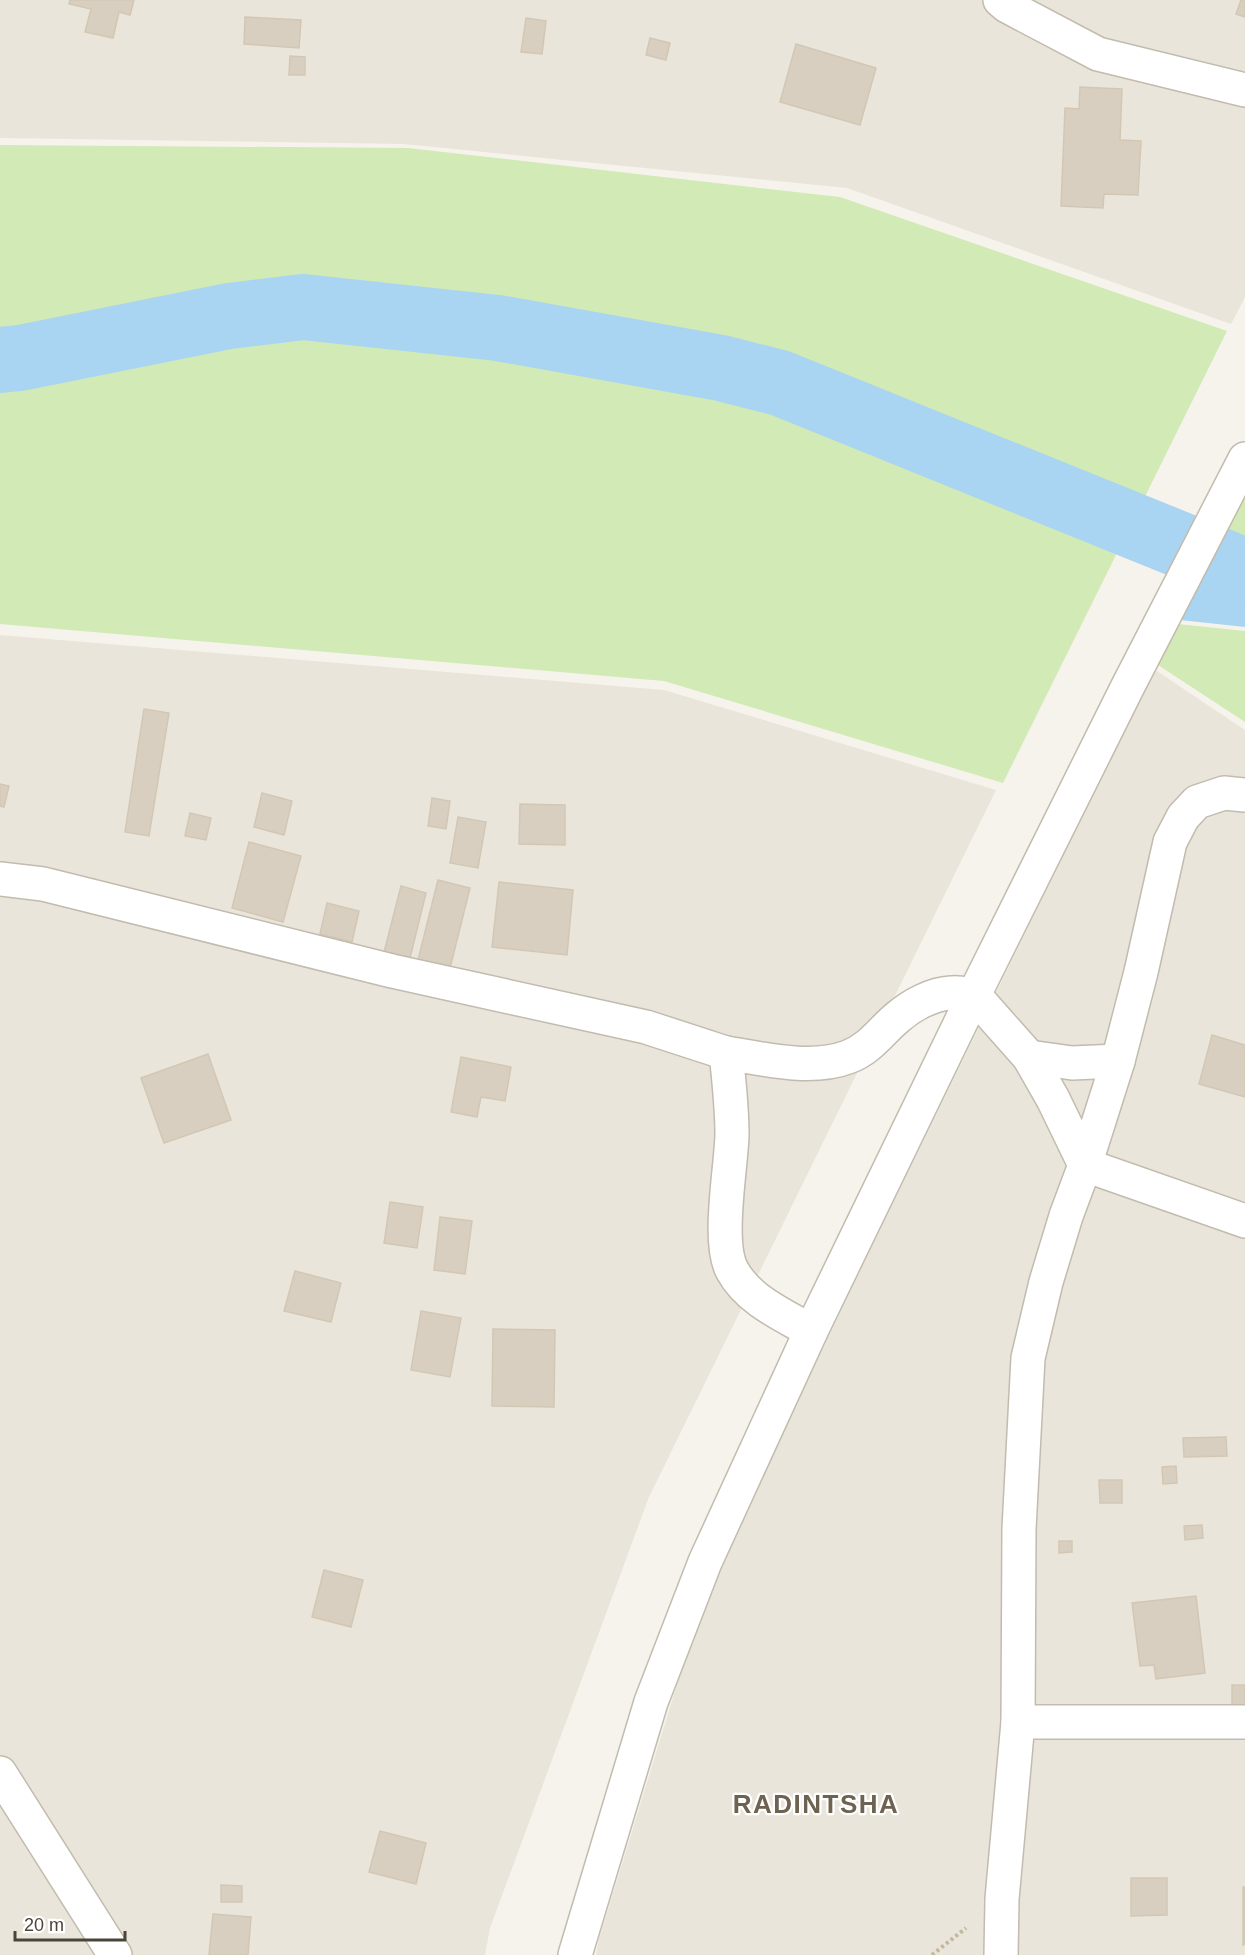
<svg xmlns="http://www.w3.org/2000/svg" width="1245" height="1955" font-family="Arial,sans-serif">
<rect width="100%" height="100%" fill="#f6f3ec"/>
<g fill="#eae5da">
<path d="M0,0h1245v297l-14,27 -384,-136 -444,-44 -403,-6z"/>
<path d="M0,635l664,55 332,100 -347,707 -159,431 -5,27h-485z"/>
<path d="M1154,669l91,61v1225h-649l3,-16 110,-359z"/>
</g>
<g fill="#d2eab5">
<path d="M0,145l408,3 432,49 387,134 -224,452 -339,-102 -664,-57z"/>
<path d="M1245,487v52l-23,-4z"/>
<path d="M1178,624l67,7v91l-87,-57z"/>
</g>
<path fill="#a9d4f2" d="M1217,543l28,6v78l-65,-7z"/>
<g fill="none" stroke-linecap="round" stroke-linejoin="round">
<path stroke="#a9d4f2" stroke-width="66" d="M0,360l20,-2 209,-42 74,-9 195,21 223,40 59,15 465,188"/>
</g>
<g fill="#d8cfc1" stroke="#d3c7b4" stroke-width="1.5">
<path d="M70,0h64l-4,15 -11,-3 -6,26 -28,-6 6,-23 -22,-5z"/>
<path d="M1241,0h4v17l-9,-3z"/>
<path d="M245,17l56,3 -2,28 -55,-4z"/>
<path d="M526,18l20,3 -4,33 -21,-2z"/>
<path d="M650,38l20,5 -4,17 -20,-5z"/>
<path d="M796,44l80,24 -16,57 -80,-23z"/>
<path d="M290,56l15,1v18h-16z"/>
<path d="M1080,87l42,2 -2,51 21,1 -3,54 -34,-1 -1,14 -42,-2 4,-98 14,1z"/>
<path d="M144,709l25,4 -20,123 -24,-4z"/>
<path d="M0,784l9,2 -5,21 -4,-1z"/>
<path d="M262,793l30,8 -8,34 -30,-8z"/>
<path d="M432,798l18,3 -4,28 -18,-3z"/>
<path d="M520,804l45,1v40l-46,-1z"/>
<path d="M190,813l21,5 -5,22 -21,-4z"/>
<path d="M458,817l28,5 -8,46 -28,-5z"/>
<path d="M249,842l52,14 -18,66 -51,-14z"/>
<path d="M438,880l32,8 -22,88 -32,-8z"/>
<path d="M499,882l74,8 -6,65 -75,-8z"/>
<path d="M401,886l25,7 -18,73 -26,-6z"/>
<path d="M327,903l32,8 -7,31 -32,-8z"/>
<path d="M1212,1035l33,10v52l-46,-13z"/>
<path d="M208,1054l23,66 -67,23 -23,-65z"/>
<path d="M461,1057l50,10 -6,34 -24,-4 -4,20 -26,-5z"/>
<path d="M390,1202l33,5 -6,41 -33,-5z"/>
<path d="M440,1217l32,4 -7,53 -31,-4z"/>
<path d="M295,1271l46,12 -10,39 -47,-11z"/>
<path d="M421,1311l40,7 -11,59 -39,-7z"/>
<path d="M493,1329l62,1 -1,77 -62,-1z"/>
<path d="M1226,1437l1,19 -43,1 -1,-19z"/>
<path d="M1176,1466l1,17 -14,1 -1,-17z"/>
<path d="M1099,1480h23v23h-22z"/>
<path d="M1202,1525l1,13 -18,2 -1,-14z"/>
<path d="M1059,1541h13v11l-13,1z"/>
<path d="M324,1570l39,10 -12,47 -39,-10z"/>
<path d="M1196,1596l9,77 -49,6 -2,-14 -14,1 -8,-63z"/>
<rect x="1232" y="1685" width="13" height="20"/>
<path d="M380,1831l46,12 -10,41 -47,-12z"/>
<path d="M1131,1878h36v37l-36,1z"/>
<path d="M221,1885l21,1v16h-21z"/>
<path d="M1243,1887h2v57l-2,1z"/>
<path d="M213,1914l38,3 -3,38h-39z"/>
</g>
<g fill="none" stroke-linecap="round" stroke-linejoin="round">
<g stroke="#c2bbae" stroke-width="36">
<g id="minor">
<path d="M1000,0l7,6 91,48 147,36"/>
<path d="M1245,795l-21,-2 -27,9 -14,15 -13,25 -29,130 -23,89 -33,104 160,56"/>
<path d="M0,879l43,5 349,87 254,56 80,26c3,27 6,54 6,82 -1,34 -15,107 0,135 16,30 51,45 79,61"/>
<path d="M726,1053c38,6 85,18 122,4 22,-8 33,-26 50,-40 14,-12 34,-23 53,-24 7,-1 16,1 23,2l55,62 24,42 32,66 -19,51 -20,66 -18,76 -9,171 -1,193 -16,177 -1,56"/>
<path d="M1029,1057l43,6 46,-2"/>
<path d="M1018,1722h227"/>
<path d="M0,1773l115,182"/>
<path d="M575,1955l76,-253 54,-140 106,-231 163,-336 153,-307 118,-229"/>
</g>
</g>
<path stroke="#c4b79f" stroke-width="4" stroke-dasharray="3 3" stroke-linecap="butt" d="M932,1955l34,-27"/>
<use href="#minor" stroke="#fff" stroke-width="33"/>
</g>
<g text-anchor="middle" stroke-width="4.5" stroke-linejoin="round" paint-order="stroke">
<g font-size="26" font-weight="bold" letter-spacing="1.5" fill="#6e6250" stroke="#fff">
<text x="816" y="1813">RADINTSHA</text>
</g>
</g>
<path d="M15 1931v9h110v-9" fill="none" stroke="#4b4439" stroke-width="3"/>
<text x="24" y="1931" font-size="18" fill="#4b4439" stroke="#ffffff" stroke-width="4.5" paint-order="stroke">20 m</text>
</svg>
